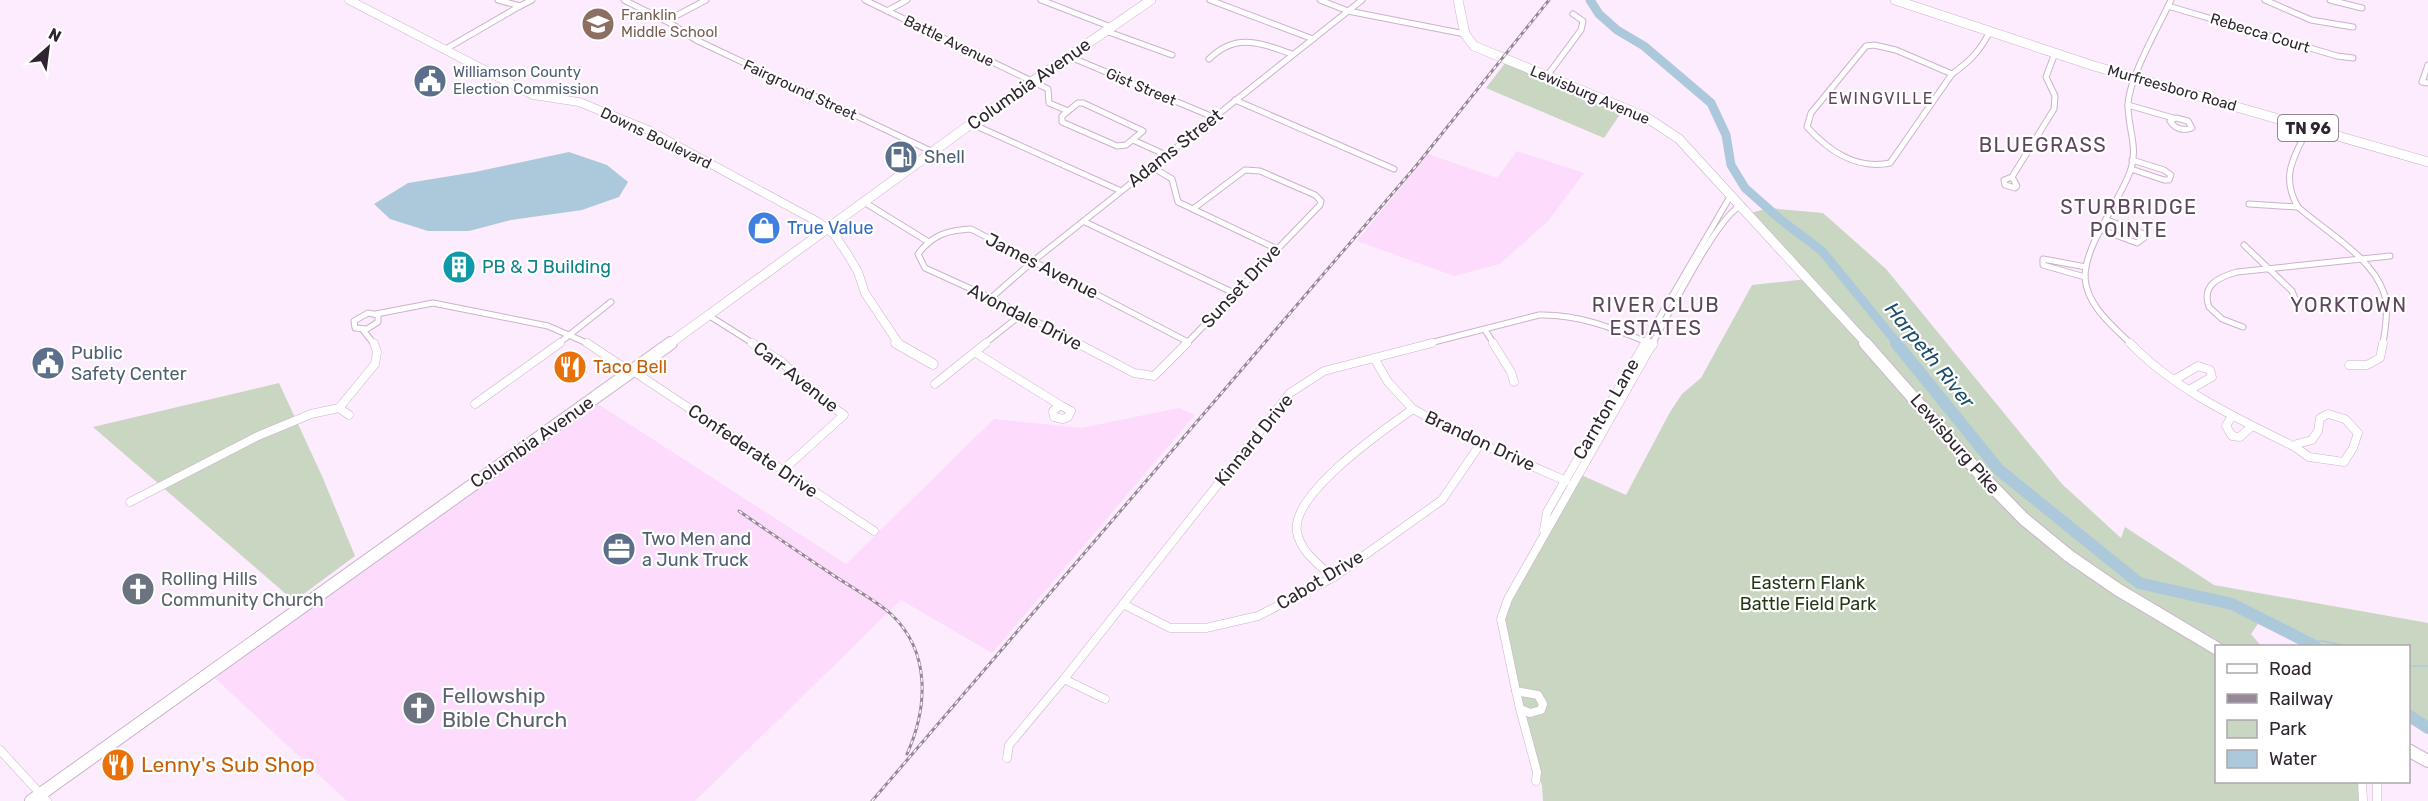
<svg xmlns="http://www.w3.org/2000/svg" width="2428" height="801" font-family="Rubik,sans-serif">
<rect width="100%" height="100%" fill="#fdecfd"/>
<g fill="#fcdbfc">
<path d="M1517,151l67,22 -36,48 -48,43 -46,12 -97,-35 71,-87 69,24z"/>
<path d="M595,402l251,162 148,-145 87,9 98,-20 16,7 -203,238 -91,-53 -206,201h-348l-132,-123z"/>
</g>
<g fill="#c8d6c2">
<path d="M1506,62l117,48 -19,28 -118,-50z"/>
<path d="M1768,208l55,5 63,56 176,215 59,54 4,-11 89,58 214,38v105l-19,-13 -1,-69h-93l-53,-28 -11,16 10,12h-45v136h144v19h-817l-1,-16 -5,-13 -36,-153 78,-145 47,21 44,-83 12,-18 19,-16 51,-93 55,-6 -59,-65z"/>
<path d="M279,383l43,93 33,80 -61,45 -201,-174z"/>
</g>
<path fill="#acc9dc" d="M569,152l38,13 21,17 -9,15 -37,13 -71,10 -42,11h-41l-38,-12 -16,-15 34,-21 67,-11z"/>
<g fill="none" stroke-linecap="round" stroke-linejoin="round">
<g stroke="#acc9dc" stroke-width="1.5">
<path d="M2309,642l14,-1 24,5"/>
<path d="M2408,666h20"/>
</g>
<path stroke="#acc9dc" stroke-width="9" d="M1590,0l9,14 18,16 27,16 67,57 15,32 5,30 14,23 36,32 41,31 76,93"/>
<g stroke="#acc9dc" stroke-width="12">
<path d="M1896,343l103,127 140,113 93,21 83,42"/>
<path d="M2408,715l20,13"/>
</g>
<g stroke="#ccb2cc" stroke-width="7">
<g id="street-far1">
<path d="M498,0l22,6 12,-6"/>
<path d="M624,0l46,23 26,17 237,112"/>
<path d="M865,0l183,89 1,14 19,8"/>
<path d="M1041,0l70,27"/>
<path d="M1210,0l103,39"/>
<path d="M1320,0l28,11 117,23"/>
<path d="M2265,0l46,20 42,7"/>
<path d="M2330,0l32,8"/>
<path d="M2168,6l169,50 16,2"/>
<path d="M887,11l20,-11"/>
<path d="M670,23v-4l36,-19"/>
<path d="M1106,31l66,24"/>
<path d="M1874,45l22,5 56,24 -62,89c-34,7 -61,-12 -83,-36l4,-14 55,-67z"/>
<path d="M444,50l76,-44"/>
<path d="M1068,56l145,61"/>
<path d="M1209,59c27,-27 51,-16 83,-5"/>
<path d="M2428,65l-6,17 6,1"/>
<path d="M1952,74c17,-12 28,-23 37,-41"/>
<path d="M1547,76l34,-46 2,-9 -10,-7"/>
<path d="M1235,100l159,69"/>
<path d="M1078,103h5l60,28 -17,14 -9,1 -55,-24v-6z"/>
<path d="M2128,105l45,13"/>
<path d="M2176,118l12,3 4,7c-9,3 -17,1 -22,-7z"/>
<path d="M972,124l149,67"/>
<path d="M2308,128c-14,29 -28,48 -10,79 28,25 73,49 86,86 5,16 1,36 -1,51"/>
<path d="M1133,140l33,15"/>
<path d="M1152,167l20,12 6,23 97,46"/>
<path d="M2131,169l33,11h5l2,-5 -7,-5 -32,-10"/>
<path d="M2012,177l5,9 -2,2 -10,-3 -1,-5z"/>
<path d="M2012,177l42,-68 1,-13 -9,-19 9,-24"/>
<path d="M864,202l63,39"/>
<path d="M2249,204l49,3"/>
<path d="M1085,222l149,71"/>
<path d="M2102,230l35,13 7,-5 -2,-5 -35,-13"/>
<path d="M2244,245l48,46 4,10"/>
<path d="M2085,277l-42,-12v-6l43,8"/>
<path d="M991,298l41,-36 330,-262"/>
<path d="M368,313l10,2v7l-11,7 -12,-1 -1,-7z"/>
<path d="M376,314l57,-11 115,23 41,18"/>
<path d="M708,315l46,29"/>
<path d="M2243,327l-21,-8 -13,-12c-8,-22 10,-30 28,-35l153,-16"/>
<path d="M363,330l11,14"/>
<path d="M1485,330l9,14"/>
<path d="M1188,342l132,-137 1,-4 -6,-6 -55,-24 -15,-1 -52,39"/>
<path d="M558,344l53,-42"/>
<path d="M984,344l38,-30"/>
<path d="M1080,344l-89,-46 -66,-30 -7,-14c14,-19 30,-24 53,-25l217,113"/>
<path d="M1186,344l2,-2"/>
<path d="M1426,344l113,-29c41,-1 76,14 113,29"/>
<path d="M1644,344l87,-149"/>
<path d="M1652,344c17,-29 63,-124 88,-138"/>
<path d="M2131,344c-18,-18 -44,-38 -46,-66 -1,-33 36,-78 46,-109 7,-23 -3,-41 -3,-63 0,-27 31,-80 43,-106"/>
</g>
</g>
<g stroke="#ccb2cc" stroke-width="9">
<g id="street">
<path d="M587,343l44,29"/>
<path d="M752,343l30,19 32,32 30,21 -61,55"/>
<path d="M1077,343l57,30 20,3 33,-33"/>
<path d="M1493,343l18,29 3,10"/>
<path d="M1648,343l5,2"/>
<path d="M2130,343c45,47 107,75 165,104"/>
<path d="M976,353l84,52"/>
<path d="M1374,358l14,24 25,27 44,24 109,48"/>
<path d="M2349,365h18l13,-7 3,-15"/>
<path d="M633,371l241,160"/>
<path d="M2174,380l24,-14 12,4 2,7 -23,13"/>
<path d="M935,384l51,-41"/>
<path d="M475,404l85,-61"/>
<path d="M1060,405l11,6 -3,6 -5,2 -9,-2 -1,-6z"/>
<path d="M339,408l10,7"/>
<path d="M2328,414l17,5 13,14 -5,15 -9,14 -35,-5 -14,-10 2,-3 15,-4 6,-9 2,-13z"/>
<path d="M2232,416l-6,10 6,10 8,1 12,-11"/>
<path d="M130,502l128,-66 53,-22 28,-6 36,-44 2,-12 -3,-9"/>
<path d="M1544,530l3,-18 98,-169"/>
<path d="M1334,577c-14,-10 -34,-26 -37,-45 -7,-38 88,-103 116,-123"/>
<path d="M1123,604l47,24h36l52,-12 76,-39 108,-77 39,-57"/>
<path d="M1064,679l41,20"/>
<path d="M1516,691l22,4 5,9 -2,6 -11,3 -10,-4z"/>
<path d="M1516,691l-15,-72 7,-20 145,-256"/>
<path d="M1520,709l17,63 -1,9"/>
<path d="M0,750l47,51"/>
<path d="M1007,758l2,-13 55,-66 226,-286 34,-22 108,-28"/>
<path d="M2362,782l1,19"/>
<path d="M2377,782v19"/>
</g>
</g>
<g stroke="#ccb2cc" stroke-width="9">
<path id="secondary-far1" d="M349,0l184,95 46,7 69,28 170,92 16,12 14,21 10,17 7,21 34,51"/>
</g>
<g stroke="#ccb2cc" stroke-width="11">
<path id="secondary" d="M896,343l37,21"/>
</g>
<g stroke="#ccb2cc" stroke-width="10">
<g id="primary-far1">
<path d="M1458,0l7,34 9,12 172,71 33,22 188,205"/>
<path d="M1895,0l199,66 334,96"/>
<path d="M669,344l310,-226 172,-118"/>
</g>
</g>
<g stroke="#ccb2cc" stroke-width="14">
<g id="primary">
<path d="M1865,343l116,132 43,44 45,37 48,33 99,59"/>
<path d="M2408,750l20,11"/>
<path d="M31,801l640,-458"/>
</g>
</g>
<use href="#street-far1" stroke="#fff" stroke-width="5"/>
<use href="#street" stroke="#fff" stroke-width="8"/>
<use href="#secondary-far1" stroke="#fff" stroke-width="8"/>
<use href="#secondary" stroke="#fff" stroke-width="10"/>
<use href="#primary-far1" stroke="#fff" stroke-width="9"/>
<use href="#primary" stroke="#fff" stroke-width="12"/>
<g stroke="#968896" stroke-width="3">
<g id="rail">
<path d="M739,511c30,21 61,42 91,62 20,14 43,25 61,41 40,38 37,93 16,140"/>
<path d="M872,801l544,-635 133,-166"/>
</g>
</g>
<use href="#rail" stroke="#fff" stroke-width="1.5" stroke-dasharray="4" stroke-linecap="butt"/>
</g>
<defs>
<g id="school-disc" transform="scale(1.725)"><circle r="9.5" fill="#8d6e63" stroke="#fff"/><path d="M0-5L7-2L0 1L-7-2ZM-4 1L0 2.5L4 1V4Q0 6-4 4Z" fill="#fff"/></g>
<g id="civic-disc" transform="scale(1.725)"><circle r="9.5" fill="#5c6f8a" stroke="#fff"/><path d="M-.6-6.5H3V-4.5H.6V-3L4-1V1h2V6H-6V1h2V-1L-.6-3ZM-1.2 2.5V6h2.4V2.5Z" fill="#fff"/></g>
<g id="fuel-disc" transform="scale(1.725)"><circle r="9.5" fill="#5c6f8a" stroke="#fff"/><path d="M-5.5-6h7V0h2V4h1.3V-2.5L3-4.5l.8-.8L6-3V5H2.5V1h-1V6h-7ZM-4.2-4.7v3.2H.2V-4.7Z" fill="#fff"/></g>
<g id="shop-disc" transform="scale(1.725)"><circle r="9.5" fill="#3f7fe0" stroke="#fff"/><path d="M-5-2.5h2.3a2.7 3.5 0 0 1 5.4 0H5L5.5 6h-11ZM-1.5-2.5h3a1.5 2.3 0 0 0-3 0Z" fill="#fff"/></g>
<g id="building-disc" transform="scale(1.725)"><circle r="9.5" fill="#0f9aa8" stroke="#fff"/><path d="M-4-6H4V6H1V3H-1V6H-4ZM-2.5-4.3h1.7v1.8h-1.7ZM.8-4.3h1.7v1.8H.8ZM-2.5-1h1.7V.8h-1.7ZM.8-1h1.7V.8H.8Z" fill="#fff"/></g>
<g id="restaurant-disc" transform="scale(1.725)"><circle r="9.5" fill="#e8710a" stroke="#fff"/><path d="M-5-6h1v4h1v-4h1v4h1v-4h1v5L-1.5 .5V6h-2V.5L-5-1ZM5-6V6H3V1.5H1.5Q1.5-4 5-6Z" fill="#fff"/></g>
<g id="office-disc" transform="scale(1.725)"><circle r="9.5" fill="#5c6f8a" stroke="#fff"/><path d="M-6-3h4V-5.5h4V-3h4V5H-6ZM-1-4.5V-3h2v-1.5ZM-6 0V1H6V0Z" fill="#fff"/></g>
<g id="church-disc" transform="scale(1.725)"><circle r="9.5" fill="#6b7280" stroke="#fff"/><path d="M-1.2-6h2.4v3.5h3.3v2.4h-3.3V6h-2.4V-.1h-3.3v-2.4h3.3Z" fill="#fff"/></g>
</defs>
<g fill-rule="evenodd">
<use href="#school-disc" x="598" y="24"/>
<use href="#civic-disc" x="430" y="81"/>
<use href="#fuel-disc" x="901" y="157"/>
<use href="#shop-disc" x="764" y="228"/>
<use href="#building-disc" x="459" y="267"/>
<use href="#civic-disc" x="48" y="363"/>
<use href="#restaurant-disc" x="570" y="367"/>
<use href="#office-disc" x="619" y="549"/>
<use href="#church-disc" x="138" y="589"/>
<use href="#church-disc" x="419" y="708"/>
<use href="#restaurant-disc" x="118" y="765"/>
</g>
<g text-anchor="middle" stroke-width="4.5" stroke-linejoin="round" paint-order="stroke">
<g font-size="15" fill="#785e54" stroke="#fff" text-anchor="start">
<text x="621" y="20">Franklin<tspan x="621" dy="17">Middle School</tspan></text>
</g>
<g font-size="15" fill="#2f242f" stroke="#fff">
<text transform="translate(2260 33) rotate(17)" y="5">Rebecca Court</text>
<text transform="translate(949 41) rotate(26)" y="5">Battle Avenue</text>
<text transform="translate(1141 87) rotate(23)" y="5">Gist Street</text>
<text transform="translate(2172 88) rotate(16)" y="5">Murfreesboro Road</text>
<text transform="translate(800 90) rotate(25)" y="5">Fairground Street</text>
<text transform="translate(1590 95) rotate(23)" y="5">Lewisburg Avenue</text>
<text transform="translate(656 138) rotate(26)" y="5">Downs Boulevard</text>
</g>
<g font-size="15" fill="#4e5e75" stroke="#fff" text-anchor="start">
<text x="453" y="77">Williamson County<tspan x="453" dy="17">Election Commission</tspan></text>
</g>
<g font-size="16" letter-spacing="1.5" fill="#5d465d" stroke="#fff">
<text x="1881" y="104">EWINGVILLE</text>
</g>
<rect fill="#fff" stroke="#6d666d" stroke-width="1.5" x="2278" y="115" width="60" height="26" rx="4.5"/>
<g font-size="16" font-weight="bold" fill="#2f242f">
<text x="2308" y="134">TN 96</text>
</g>
<g font-size="18" fill="#2f242f" stroke="#fff">
<text transform="translate(1029 84) rotate(-35)" y="6">Columbia Avenue</text>
<text transform="translate(1175 148) rotate(-38)" y="6">Adams Street</text>
<text transform="translate(1042 266) rotate(27)" y="6">James Avenue</text>
<text transform="translate(1241 286) rotate(-47)" y="6">Sunset Drive</text>
<text transform="translate(1025 317) rotate(27)" y="6">Avondale Drive</text>
<text transform="translate(796 377) rotate(38)" y="6">Carr Avenue</text>
<text transform="translate(1606 409) rotate(-60)" y="6">Carnton Lane</text>
<text transform="translate(1254 440) rotate(-51)" y="6">Kinnard Drive</text>
<text transform="translate(1480 441) rotate(25)" y="6">Brandon Drive</text>
<text transform="translate(532 442) rotate(-35)" y="6">Columbia Avenue</text>
<text transform="translate(1955 444) rotate(49)" y="6">Lewisburg Pike</text>
<text transform="translate(753 451) rotate(34)" y="6">Confederate Drive</text>
<text transform="translate(1320 580) rotate(-31)" y="6">Cabot Drive</text>
</g>
<g font-size="18" fill="#4e5e75" stroke="#fff" text-anchor="start">
<text x="924" y="163">Shell</text>
<text x="71" y="359">Public<tspan x="71" dy="21">Safety Center</tspan></text>
<text x="642" y="545">Two Men and<tspan x="642" dy="21">a Junk Truck</tspan></text>
</g>
<g font-size="18" fill="#366cbe" stroke="#fff" text-anchor="start">
<text x="787" y="234">True Value</text>
</g>
<g font-size="18" fill="#0d838f" stroke="#fff" text-anchor="start">
<text x="482" y="273">PB &amp; J Building</text>
</g>
<g font-size="18" fill="#c56008" stroke="#fff" text-anchor="start">
<text x="593" y="373">Taco Bell</text>
</g>
<g font-size="18" fill="#5b616d" stroke="#fff" text-anchor="start">
<text x="161" y="585">Rolling Hills<tspan x="161" dy="21">Community Church</tspan></text>
</g>
<g font-size="18" fill="#1e3912" stroke="#fff">
<text x="1808" y="589">Eastern Flank<tspan x="1808" dy="21">Battle Field Park</tspan></text>
</g>
<g font-size="20" letter-spacing="1.5" fill="#5d465d" stroke="#fff">
<text x="2043" y="152">BLUEGRASS</text>
<text x="2129" y="214">STURBRIDGE<tspan x="2129" dy="23">POINTE</tspan></text>
<text x="1656" y="312">RIVER CLUB<tspan x="1656" dy="23">ESTATES</tspan></text>
<text x="2349" y="312">YORKTOWN</text>
</g>
<g font-size="20" font-style="italic" fill="#1c4d6a" stroke="#fff">
<text transform="translate(1930 355) rotate(51)" y="7">Harpeth River</text>
</g>
<g font-size="21" fill="#5b616d" stroke="#fff" text-anchor="start">
<text x="442" y="703">Fellowship<tspan x="442" dy="24">Bible Church</tspan></text>
</g>
<g font-size="21" fill="#c56008" stroke="#fff" text-anchor="start">
<text x="141" y="772">Lenny's Sub Shop</text>
</g>
</g>
<rect x="2215" y="645" width="195" height="138" fill="#ffffff" stroke="#aca7ac" stroke-width="1.5"/>
<rect x="2227" y="664" width="30" height="9" fill="#ffffff" stroke="#aca7ac" stroke-width="1.5"/>
<text x="2269" y="675" font-size="18" fill="#2f242f">Road</text>
<rect x="2227" y="694" width="30" height="9" fill="#968896" stroke="#aca7ac" stroke-width="1.5"/>
<text x="2269" y="705" font-size="18" fill="#2f242f">Railway</text>
<rect x="2227" y="720" width="30" height="18" fill="#c8d6c2" stroke="#aca7ac" stroke-width="1.5"/>
<text x="2269" y="735" font-size="18" fill="#2f242f">Park</text>
<rect x="2227" y="750" width="30" height="18" fill="#acc9dc" stroke="#aca7ac" stroke-width="1.5"/>
<text x="2269" y="765" font-size="18" fill="#2f242f">Water</text>
<g transform="translate(48 48) rotate(28)" stroke="#ffffff" stroke-width="4.5" paint-order="stroke">
<path d="M0-4.5L10 22L0 15L-10 22Z" fill="#2f242f"/>
<text y="-9" font-size="16" font-weight="bold" text-anchor="middle" fill="#2f242f">N</text>
</g>
</svg>
